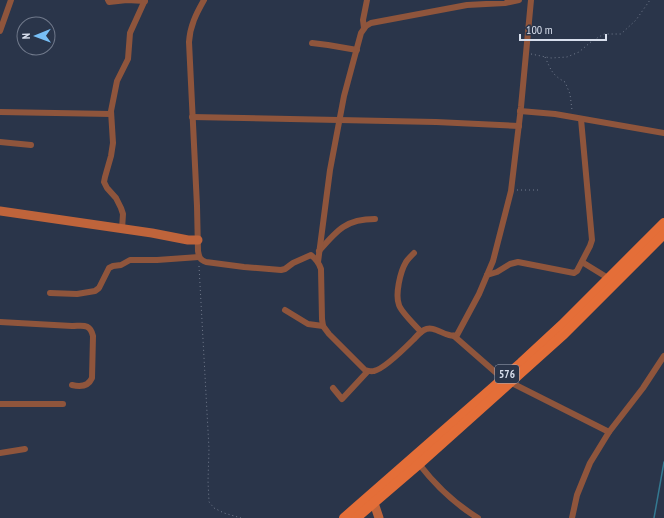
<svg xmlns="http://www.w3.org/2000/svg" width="664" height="518" font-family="'PT Sans Narrow',sans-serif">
<rect width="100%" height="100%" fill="#2a354a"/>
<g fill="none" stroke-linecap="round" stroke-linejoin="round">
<path stroke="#347991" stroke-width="1.5" d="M654,518l10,-56"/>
<g stroke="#737c8e" stroke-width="1" stroke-dasharray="1 3" stroke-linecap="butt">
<path d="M531,54l20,4 16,-1 12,-5 13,-11 12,-7h17l15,-14 14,-20"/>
<path d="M545,57c6,13 7,18 20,25l5,12 2,16"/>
<path d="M517,190h22"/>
<path d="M199,266l10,183 -1,32 1,21 5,6 10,5 17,5"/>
</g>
<g stroke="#8f553c" stroke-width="6">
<path d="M108,0l1,2 18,-2 18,1"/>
<path d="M204,0c-8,14 -14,26 -15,42l8,164 1,45c1,6 2,9 8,11l38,5 37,3 4,-1 8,-6 18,-8c5,4 8,8 10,14l1,50 1,7 6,8 36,36c3,1 6,2 9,1 10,-2 31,-23 39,-31 3,-3 7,-8 11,-10 11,-6 22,9 33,5l22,-41 14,-33 18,-70 10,-84 10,-107"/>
<path d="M364,28l-1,-8 4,-20"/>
<path d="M0,31l11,-31"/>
<path d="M312,43l16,2 29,5"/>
<path d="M520,111l35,3 109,19"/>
<path d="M0,112l111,2"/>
<path d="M192,117l244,5 83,4"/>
<path d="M0,142l31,3"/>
<path d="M122,229l1,-15 -2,-6 -5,-10 -9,-10 -3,-6 1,-5 6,-21 2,-13 -2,-32 6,-30 11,-22 2,-26 15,-33"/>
<path d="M319,251c18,-21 27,-32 56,-32"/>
<path d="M414,253c-3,3 -6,6 -8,9 -6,10 -11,33 -7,43 2,7 17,21 22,27"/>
<path d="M318,262l12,-92 14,-74 17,-63 5,-7 5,-3 96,-18 38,-2 14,-3"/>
<path d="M582,262l26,16"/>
<path d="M487,275l10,-3 13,-8 8,-2 56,11 3,-2 13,-25 2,-6 -11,-121"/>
<path d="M50,293l27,1 18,-3 4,-3 10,-20 4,-2 8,-1 9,-5h27l42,-3"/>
<path d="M285,310l23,14 15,2"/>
<path d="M0,322l72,4c11,0 18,-3 21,10l-1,42c-4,9 -12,9 -20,7"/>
<path d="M454,336l48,42 107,54"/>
<path d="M333,388l9,11 26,-28"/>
<path d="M0,404h63"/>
<path d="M0,453l25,-4"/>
<path d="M419,464c17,22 36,40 59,54"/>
<path d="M572,518l5,-23 13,-32 19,-31 34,-44 21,-32"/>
</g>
<g stroke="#bf643b" stroke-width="9">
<path d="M0,211l152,22 36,7h10"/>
<path d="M374,503l5,15"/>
</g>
<g stroke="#e46e38" stroke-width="10">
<path d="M344,518l177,-155 41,-38 102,-102"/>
<path d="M356,518l63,-54 145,-130 100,-100"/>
</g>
</g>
<g text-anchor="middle" stroke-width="3" stroke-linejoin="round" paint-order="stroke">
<rect fill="#2a354a" stroke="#a4acbc" stroke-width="1" x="495" y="365" width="24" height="18" rx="3"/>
<g font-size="11" font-weight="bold" fill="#d8dfed">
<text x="507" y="378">576</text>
</g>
</g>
<g transform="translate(36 36) rotate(269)"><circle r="19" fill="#2a354a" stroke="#70798b"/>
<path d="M0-3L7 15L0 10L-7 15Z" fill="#77bff7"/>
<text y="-6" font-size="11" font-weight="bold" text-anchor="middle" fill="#d8dfed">N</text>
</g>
<path d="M520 34v6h86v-6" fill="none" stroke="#d8dfed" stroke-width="2"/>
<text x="526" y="34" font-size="12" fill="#d8dfed" stroke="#2a354a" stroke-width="3" paint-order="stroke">100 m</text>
</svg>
